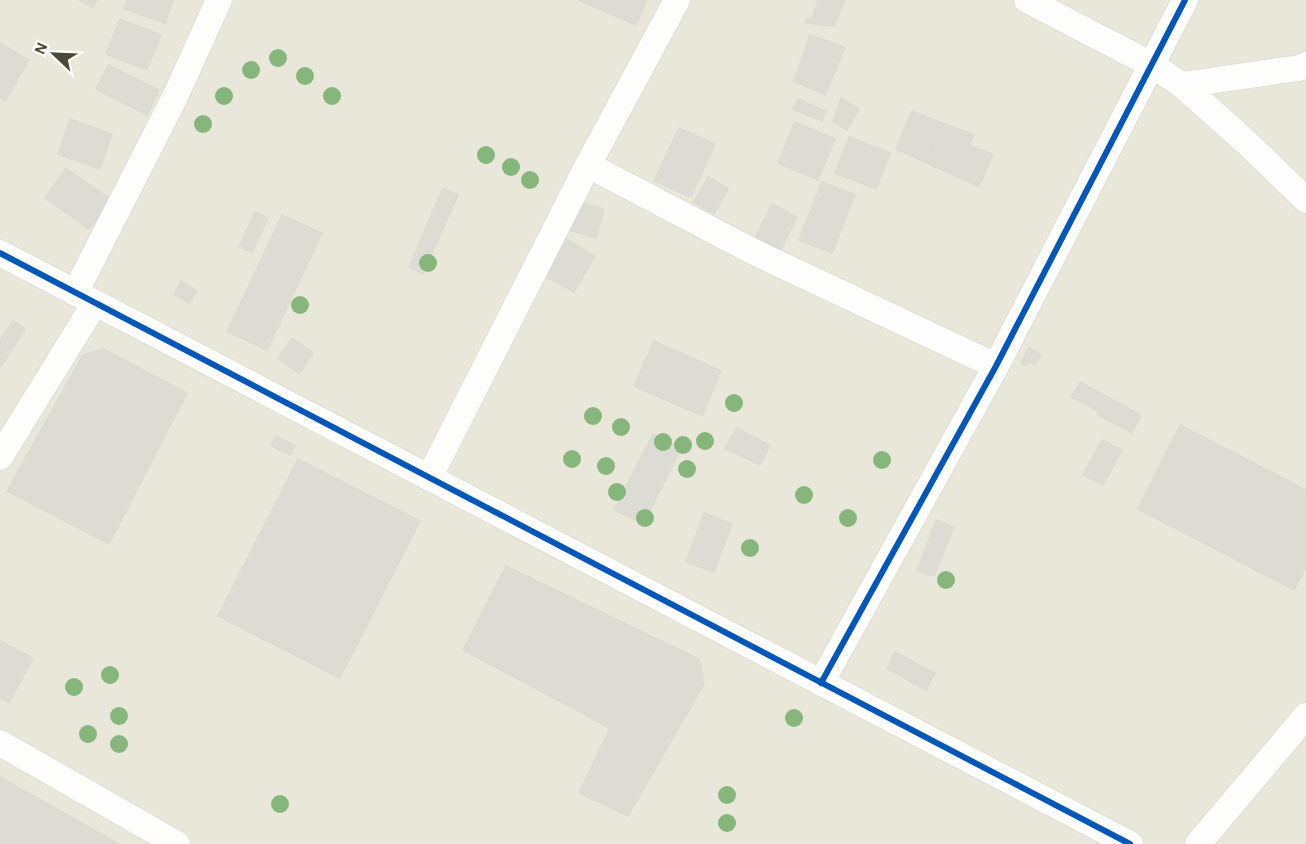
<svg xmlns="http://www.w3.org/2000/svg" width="1306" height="844" font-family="'Alegreya Sans',sans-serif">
<rect width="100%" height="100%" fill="#f3f3ec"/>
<rect fill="#e8e7d9" x="0" y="0" width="1306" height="844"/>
<g fill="#dddcd4" stroke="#dcdbd2" stroke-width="1.5">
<path d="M79,0h18l-4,8z"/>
<path d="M127,0h46l-8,23 -41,-14z"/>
<path d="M578,0h69l-11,25z"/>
<path d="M818,0h27l-11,26 -29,-3 2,-5 5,1z"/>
<path d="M120,19l41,16 -14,35 -41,-16z"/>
<path d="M810,35l35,12 -20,48 -31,-14z"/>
<path d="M0,43l29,17 -24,41 -5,-4z"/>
<path d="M108,65l51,25 -12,25 -51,-25z"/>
<path d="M841,98l18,11 -12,21 -14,-8z"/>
<path d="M798,99l28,12 -4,10 -29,-12z"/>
<path d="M912,111l30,12 -15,40 -31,-14z"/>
<path d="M70,119l42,15 -12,35 -42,-15z"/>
<path d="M795,122l40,17 -17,41 -40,-17z"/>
<path d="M942,123l32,12 -5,11 24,8 -14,33 -52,-24z"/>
<path d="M679,128l36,16 -24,53 -37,-16z"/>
<path d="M849,137l41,16 -14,36 -41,-16z"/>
<path d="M66,168l44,31 -21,30 -44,-31z"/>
<path d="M708,177l20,12 -14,25 -20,-12z"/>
<path d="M822,182l33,13 -23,58 -33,-13z"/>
<path d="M443,188l15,7 -35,79 -14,-7z"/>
<path d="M572,200l32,9 -8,29 -32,-9z"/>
<path d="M772,204l25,13 -19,39 -26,-12z"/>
<path d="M255,212l13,6 -16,35 -13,-6z"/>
<path d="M282,215l40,18 -55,117 -40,-18z"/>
<path d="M566,239l29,17 -21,36 -30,-16z"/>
<path d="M181,281l16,10 -8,12 -15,-9z"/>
<path d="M13,321l12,8 -24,37 -1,-25z"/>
<path d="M292,338l21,15 -14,21 -21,-16z"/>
<path d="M654,341l67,30 -19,45 -68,-30z"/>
<path d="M1029,348l12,6 -6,11 -6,-3 -3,4 -5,-3z"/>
<path d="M104,349l83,44 -78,151 -102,-53 76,-136z"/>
<path d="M1080,382l61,33 -9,18 -34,-18 2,-3 -29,-15z"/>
<path d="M1180,425l126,65v77l-12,23 -156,-81z"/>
<path d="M736,428l34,17 -10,20 -35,-16z"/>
<path d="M653,434l28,15 -38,75 -29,-14z"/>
<path d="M276,436l19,9 -5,10 -19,-9z"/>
<path d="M1102,440l20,10 -19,35 -20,-10z"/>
<path d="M298,459l122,62 -80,157 -122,-62z"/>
<path d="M704,513l28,11 -18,48 -28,-10z"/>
<path d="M936,520l18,7 -20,49 -17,-5z"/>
<path d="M506,566l193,93 5,25 -76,132 -49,-23 31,-65 -147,-78z"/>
<path d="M0,641l33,17 -24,45 -9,-5z"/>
<path d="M895,652l40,21 -9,17 -39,-21z"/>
<path d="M0,777l119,67h-119z"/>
</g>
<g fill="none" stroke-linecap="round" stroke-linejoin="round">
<g stroke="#d1d1ca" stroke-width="27">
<g id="minor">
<path d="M1027,0l125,65 30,20 64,57 60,58"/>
<path d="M1182,85l117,-17 7,-3"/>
<path d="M588,165l166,87 242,114"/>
<path d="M0,253l1130,591"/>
<path d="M75,293l100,-196 44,-97"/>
<path d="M0,457l95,-154"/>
<path d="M429,478l159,-313 89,-165"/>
<path d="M821,683l175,-317 189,-366"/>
<path d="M0,743l177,101"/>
<path d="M1198,844l108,-128"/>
</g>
</g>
<use href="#minor" stroke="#fdfdfc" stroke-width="26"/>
<g stroke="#fff" stroke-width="10">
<g id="cycleway">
<path d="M0,253l1130,591"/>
<path d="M821,683l175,-317 189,-366"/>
</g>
</g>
<use href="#cycleway" stroke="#0057b8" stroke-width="6"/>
</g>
<g fill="#87b67d">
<circle cx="278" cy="58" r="9"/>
<circle cx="251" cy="70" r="9"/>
<circle cx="305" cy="76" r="9"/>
<circle cx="224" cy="96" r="9"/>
<circle cx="332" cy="96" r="9"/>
<circle cx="203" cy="124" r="9"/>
<circle cx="486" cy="155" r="9"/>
<circle cx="511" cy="167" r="9"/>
<circle cx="530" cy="180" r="9"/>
<circle cx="428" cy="263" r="9"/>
<circle cx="300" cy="305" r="9"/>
<circle cx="734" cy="403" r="9"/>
<circle cx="593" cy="416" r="9"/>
<circle cx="621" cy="427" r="9"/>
<circle cx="705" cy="441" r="9"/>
<circle cx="663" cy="442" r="9"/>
<circle cx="683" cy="445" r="9"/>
<circle cx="572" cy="459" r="9"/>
<circle cx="882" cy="460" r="9"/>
<circle cx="606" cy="466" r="9"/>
<circle cx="687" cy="469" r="9"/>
<circle cx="617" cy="492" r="9"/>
<circle cx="804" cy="495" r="9"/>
<circle cx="645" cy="518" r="9"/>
<circle cx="848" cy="518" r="9"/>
<circle cx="750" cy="548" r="9"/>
<circle cx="946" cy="580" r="9"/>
<circle cx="110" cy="675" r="9"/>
<circle cx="74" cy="687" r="9"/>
<circle cx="119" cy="716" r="9"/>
<circle cx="794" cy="718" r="9"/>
<circle cx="88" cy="734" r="9"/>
<circle cx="119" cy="744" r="9"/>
<circle cx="727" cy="795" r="9"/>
<circle cx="280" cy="804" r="9"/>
<circle cx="727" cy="823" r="9"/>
</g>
<g transform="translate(54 54) rotate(293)" stroke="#ffffff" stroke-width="4.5" paint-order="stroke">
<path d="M0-4.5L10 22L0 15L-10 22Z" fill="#4b4836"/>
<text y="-9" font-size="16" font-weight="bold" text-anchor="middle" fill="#4b4836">N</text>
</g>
</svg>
